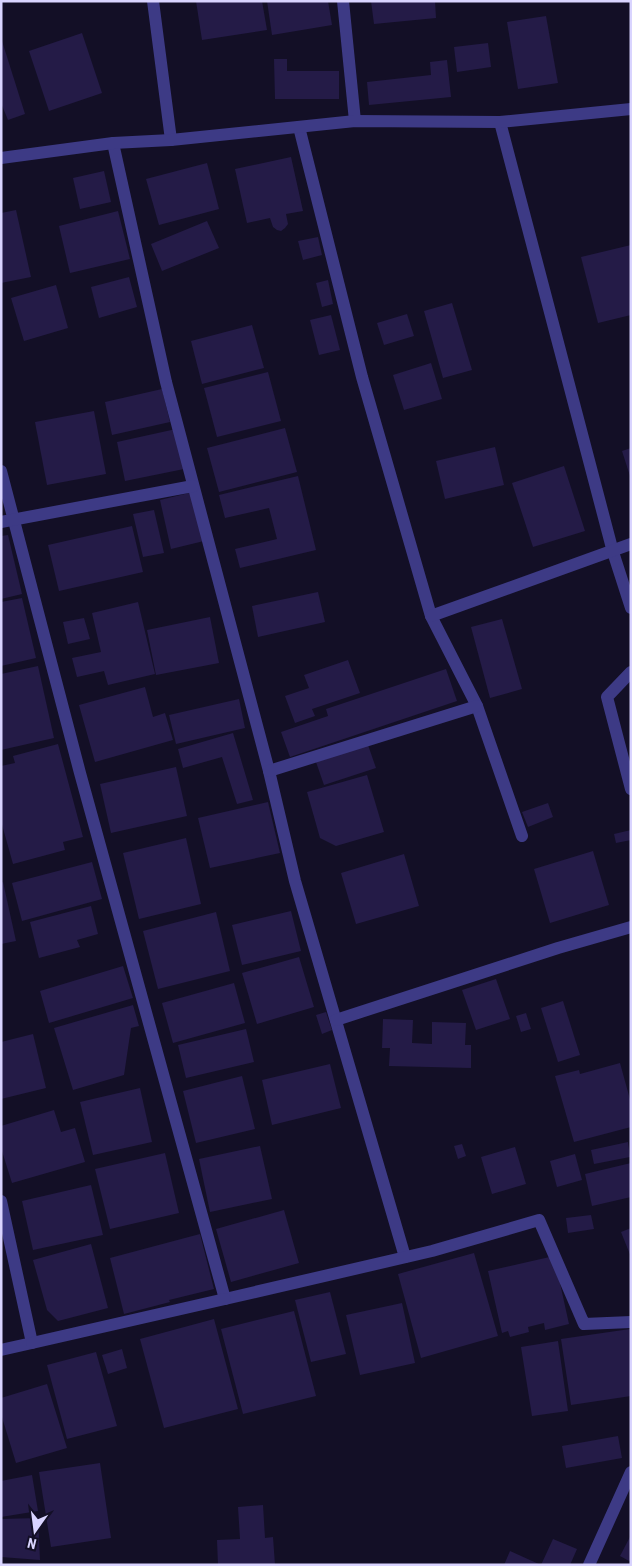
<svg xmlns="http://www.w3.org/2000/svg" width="632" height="1566" font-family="'Roboto Condensed',sans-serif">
<rect width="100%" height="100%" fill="#130f26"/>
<g fill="#241b47">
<path d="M196,1h66l5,29 -65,10z"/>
<path d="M267,1h61l4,24 -60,10z"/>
<path d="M371,1h64l1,17 -62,6z"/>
<path d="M546,16l12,67 -40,6 -11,-67z"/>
<path d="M82,33l20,60 -53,18 -20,-60z"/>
<path d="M2,41l23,73 -17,6 -7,-17z"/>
<path d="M488,43l3,24 -34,5 -3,-25z"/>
<path d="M274,59h13v12h52v28h-64z"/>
<path d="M447,60l4,37 -82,8 -2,-23 64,-7 -1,-13z"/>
<path d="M291,157l12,54 -17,3 2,10 -3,4 -4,3 -4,-1 -4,-3 -3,-9 -23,5 -12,-54z"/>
<path d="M207,163l12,46 -60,16 -13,-46z"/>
<path d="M104,171l7,31 -31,7 -7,-31z"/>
<path d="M16,210l15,67 -30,6v-70z"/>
<path d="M118,211l12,48 -60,14 -11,-47z"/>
<path d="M207,221l12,27 -57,23 -11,-27z"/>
<path d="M318,237l4,18 -19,5 -5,-19z"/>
<path d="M631,245v70l-33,8 -17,-66z"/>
<path d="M129,277l8,30 -38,11 -8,-31z"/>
<path d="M328,280l5,24 -11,3 -6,-24z"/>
<path d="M56,285l12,43 -44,13 -13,-43z"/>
<path d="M452,303l20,67 -29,8 -19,-67z"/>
<path d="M407,314l7,22 -30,9 -7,-22z"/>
<path d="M331,315l9,35 -21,5 -9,-35z"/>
<path d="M252,325l12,43 -62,16 -11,-43z"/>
<path d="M431,363l11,36 -38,11 -11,-35z"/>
<path d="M268,372l13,49 -64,16 -13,-49z"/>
<path d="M162,389l8,33 -58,13 -7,-33z"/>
<path d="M94,411l12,63 -59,11 -12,-63z"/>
<path d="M285,428l12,44 -78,20 -12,-44z"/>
<path d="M176,429l8,40 -59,12 -8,-39z"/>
<path d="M495,447l9,38 -59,14 -9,-38z"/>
<path d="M631,448v27l-1,1 -8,-25z"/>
<path d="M564,466l21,65 -52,16 -21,-64z"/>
<path d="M298,476l18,74 -76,18 -5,-19 42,-10 -8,-31 -44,10 -6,-23z"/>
<path d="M193,492l11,49 -33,8 -11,-49z"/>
<path d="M154,510l10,43 -21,4 -10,-43z"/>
<path d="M132,526l11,46 -84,19 -11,-46z"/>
<path d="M8,535l14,59 -21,5v-63z"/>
<path d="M318,592l7,30 -67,15 -6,-31z"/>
<path d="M22,598l14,60 -35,8v-64z"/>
<path d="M138,602l17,72 -47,11 -4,-14 -27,6 -5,-19 29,-6 -9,-39z"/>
<path d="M210,617l9,46 -63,12 -9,-45z"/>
<path d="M84,618l6,21 -22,5 -5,-22z"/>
<path d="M502,619l20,70 -32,9 -19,-71z"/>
<path d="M348,660l12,33 -48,16 3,7 -20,7 -10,-27 24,-8 -5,-13z"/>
<path d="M38,666l16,72 -53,12v-76z"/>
<path d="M446,669l11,32 -167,56 -9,-25 47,-16 -2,-7z"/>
<path d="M145,687l8,30 12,-4 8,27 -78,22 -16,-57z"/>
<path d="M239,699l6,29 -69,16 -7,-29z"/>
<path d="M233,733l20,67 -16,4 -15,-47 -39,11 -5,-19z"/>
<path d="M58,744l25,93 -20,5 2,8 -52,14 -12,-43v-55l14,-3 -2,-7z"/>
<path d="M368,745l8,23 -52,17 -8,-23z"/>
<path d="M176,767l11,49 -76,17 -11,-49z"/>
<path d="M367,775l17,57 -48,14 -16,-8 -13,-46z"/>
<path d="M268,802l12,51 -70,15 -12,-50z"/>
<path d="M548,803l5,14 -25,10 -6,-15z"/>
<path d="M631,830v10l-15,3 -2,-9z"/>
<path d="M186,838l15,66 -62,15 -16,-66z"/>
<path d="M593,851l16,54 -59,18 -16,-54z"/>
<path d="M404,854l15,52 -63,18 -15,-51z"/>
<path d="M92,862l10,37 -80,22 -10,-38z"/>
<path d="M3,882l13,59 -15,3v-61z"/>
<path d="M91,906l7,28 -21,6 3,7 -41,11 -9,-36z"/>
<path d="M291,911l10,40 -59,14 -10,-40z"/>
<path d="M216,912l14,59 -72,18 -15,-58z"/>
<path d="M299,957l15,50 -57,17 -15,-51z"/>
<path d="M123,966l10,32 -84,25 -9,-32z"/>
<path d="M496,979l14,40 -34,11 -14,-40z"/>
<path d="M234,983l11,40 -72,20 -11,-40z"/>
<path d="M563,1001l17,54 -22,7 -17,-54z"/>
<path d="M133,1005l6,21 -8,2 -7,47 -51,15 -19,-62z"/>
<path d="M326,1012l6,18 -10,4 -6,-19z"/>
<path d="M526,1013l5,16 -10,3 -5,-16z"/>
<path d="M383,1019l30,1 -1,23 20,1v-22l34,1 -1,22h6v23l-82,-2 1,-18h-8z"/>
<path d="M246,1029l8,33 -68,16 -8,-33z"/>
<path d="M33,1034l13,54 -45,11v-57z"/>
<path d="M620,1063l11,40v24l-57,15 -19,-66 24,-6 1,4z"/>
<path d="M330,1064l11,44 -69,17 -10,-45z"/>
<path d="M242,1076l13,53 -59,14 -13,-52z"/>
<path d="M140,1088l12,54 -59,13 -13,-53z"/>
<path d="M54,1110l7,22 14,-4 10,34 -73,21 -11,-35v-22z"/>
<path d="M628,1142l2,15 -36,7 -3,-14z"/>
<path d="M462,1144l4,12 -8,3 -4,-13z"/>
<path d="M260,1146l12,53 -62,13 -11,-53z"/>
<path d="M515,1147l11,37 -34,10 -11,-37z"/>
<path d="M165,1153l14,60 -69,16 -15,-60z"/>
<path d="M575,1154l7,26 -25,7 -7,-26z"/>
<path d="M631,1163v34l-39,9 -7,-32z"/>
<path d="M91,1185l12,50 -70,15 -11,-49z"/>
<path d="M284,1210l15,53 -68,19 -15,-53z"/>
<path d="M591,1215l3,14 -26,4 -2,-15z"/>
<path d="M631,1228v29l-10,-25z"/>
<path d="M200,1234l14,55 -45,11 1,2 -46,12 -14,-56z"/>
<path d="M91,1244l17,64 -50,13 -11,-11 -14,-50z"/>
<path d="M474,1253l24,83 -77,22 -23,-84z"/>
<path d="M554,1256l15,68 -24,6 -1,-7 -16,4 1,5 -19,5 -2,-6 -6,2 -14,-62z"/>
<path d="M330,1292l16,62 -35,8 -16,-62z"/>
<path d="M402,1303l13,60 -55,12 -14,-60z"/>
<path d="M294,1311l22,85 -73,18 -22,-85z"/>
<path d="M214,1319l24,90 -74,19 -24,-89z"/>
<path d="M630,1329l1,67 -60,9 -10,-66z"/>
<path d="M558,1341l10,70 -36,5 -11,-69z"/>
<path d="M122,1349l5,19 -19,6 -6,-19z"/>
<path d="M96,1352l21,74 -50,13 -20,-74z"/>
<path d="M47,1384l20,64 -51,15 -15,-49v-16z"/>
<path d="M618,1436l4,22 -56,10 -4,-22z"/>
<path d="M100,1463l11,75 -60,9 -12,-75z"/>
<path d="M32,1475l6,36 -37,6v-36z"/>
<path d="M263,1505l2,33 8,-1 2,28h-57l-1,-25 23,-1 -2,-32z"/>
<path d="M38,1518l2,42 -39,-3v-38z"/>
<path d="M631,1535v27l-11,-6z"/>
<path d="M553,1539l24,10 -7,16h-66l6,-14 31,14z"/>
</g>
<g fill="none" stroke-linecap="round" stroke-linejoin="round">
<g stroke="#3d3a85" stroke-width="12">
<path d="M153,1l18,139"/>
<path d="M343,1l12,120"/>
<path d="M500,122l113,430 18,56"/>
<path d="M299,127l63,250 69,239 46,90 45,130"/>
<path d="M113,143l53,239 103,389 26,110 110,376"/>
<path d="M1,158l112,-15 58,-3 184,-19 145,1 131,-13"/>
<path d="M1,471l79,302 145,526 207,-48 107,-31 45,104 47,-2"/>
<path d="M1,522l192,-36"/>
<path d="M431,616l200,-72"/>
<path d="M631,672l-24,25 24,92"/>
<path d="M269,771l208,-65"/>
<path d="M336,1020l222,-72 73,-21"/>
<path d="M1,1201l31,142 -31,7"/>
<path d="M32,1343l193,-44"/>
<path d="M589,1565l42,-93"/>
</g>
</g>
<rect width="632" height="1566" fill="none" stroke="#d9d4ff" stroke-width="5"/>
<g transform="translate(35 1531) rotate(194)" stroke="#130f26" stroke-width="4" paint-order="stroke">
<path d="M0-4L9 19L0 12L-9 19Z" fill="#d9d4ff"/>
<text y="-8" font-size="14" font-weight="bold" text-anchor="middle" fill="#d9d4ff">N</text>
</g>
</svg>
